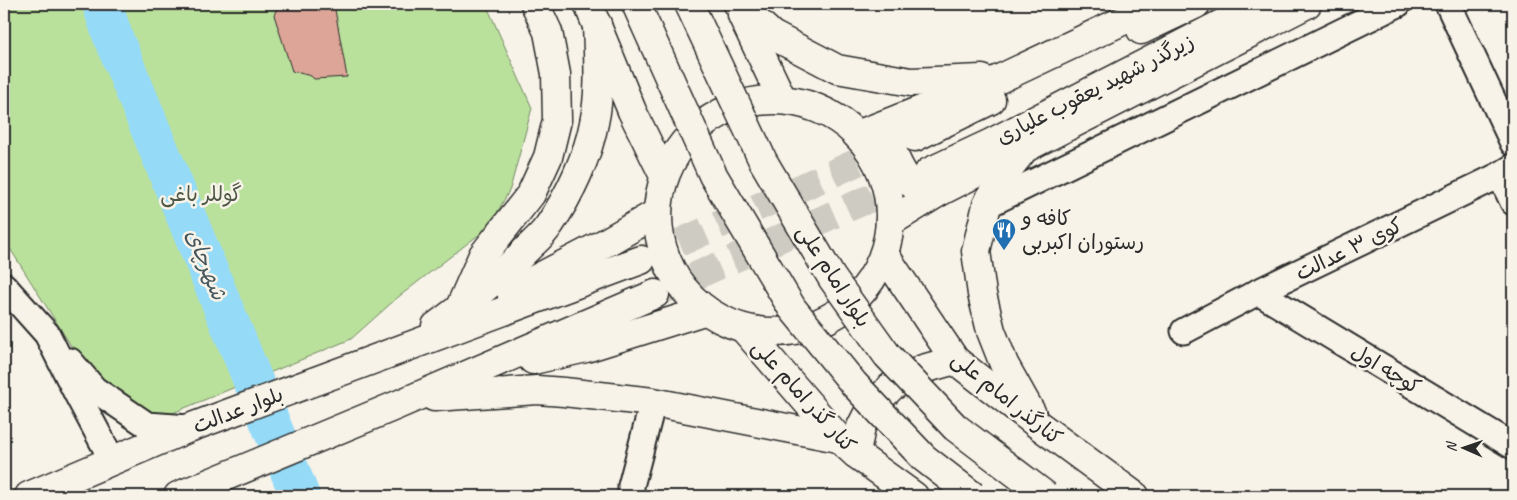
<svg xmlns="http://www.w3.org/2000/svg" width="1517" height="500" font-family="Caveat,'Playpen Sans Arabic',sans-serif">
<rect width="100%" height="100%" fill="#f7f3e8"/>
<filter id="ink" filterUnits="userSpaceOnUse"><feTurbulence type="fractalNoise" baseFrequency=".02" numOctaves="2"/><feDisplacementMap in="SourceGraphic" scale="10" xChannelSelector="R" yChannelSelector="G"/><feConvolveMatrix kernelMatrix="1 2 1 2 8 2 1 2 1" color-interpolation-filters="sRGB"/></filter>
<g filter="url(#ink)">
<path fill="#bae19c" stroke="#728664" d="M4,4h482l46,104 -22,81 -20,37 -93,72 -46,41 -188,78 -23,-5 -20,-15 -40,-37 -76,-121z"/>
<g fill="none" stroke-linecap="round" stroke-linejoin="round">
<path stroke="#95daf7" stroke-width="40" d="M102,4l11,33 187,459"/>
</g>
<path fill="#dda597" stroke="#2b2b2b" d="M279,4h55l13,73 -33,2 -3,-3 -19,-5 -18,-56z"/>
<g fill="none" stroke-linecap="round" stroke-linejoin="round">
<g stroke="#cecbc2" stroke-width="28" stroke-dasharray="28 14" stroke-linecap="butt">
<path d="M641,260l272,-123"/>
<path d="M655,294l274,-122"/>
</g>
<g stroke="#2b2b2b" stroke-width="29">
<g id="minor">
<path d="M1448,4l65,139"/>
<path d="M1500,175l13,27"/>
<path d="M987,205l411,-201"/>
<path d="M4,286l43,48 30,60 35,66"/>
<path d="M1258,292l255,154"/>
<path d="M1184,331l74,-39 242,-117 13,-8"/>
<path d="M70,361l24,28 53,36 42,3"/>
<path d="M631,496v-10l22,-84"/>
</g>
</g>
<g stroke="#2b2b2b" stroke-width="31">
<g id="major">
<path d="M588,4l44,107 32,65"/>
<path d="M738,4l34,31 65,34 74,13 71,-3"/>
<path d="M742,15l40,84"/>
<path d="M1141,30l55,-26"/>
<circle cx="774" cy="216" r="116"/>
<path d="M901,118c-4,6 -10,13 -10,21 0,15 12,40 25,48 7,4 14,4 23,5"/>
<path d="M857,135l136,-53 165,-78"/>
<path d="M915,137l76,-37"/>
<path d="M1021,153l-22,27 -12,25 -11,46 6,43 9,37 13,33 28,50"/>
<path d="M929,172l62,-29 269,-139"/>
<path d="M890,222l49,-30 368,-188"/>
<path d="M884,254l71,106 82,64 98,72"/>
<path d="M511,292l94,-49 52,-30"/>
<path d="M461,305l22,-50 48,-61 17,-37 9,-37 -1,-46 -8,-42 -13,-28"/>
<path d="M436,326c33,-24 63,-48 91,-77 7,-7 17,-15 23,-25 19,-28 38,-68 44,-101 7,-32 4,-66 3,-99"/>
<path d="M745,330l93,108 18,16 58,42"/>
<path d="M533,360l53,-12 118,-37"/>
<path d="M434,397l103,-7 27,2 89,10 185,36"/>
<path d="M856,454l5,-27 9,-18 21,-22 32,-18 32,-9"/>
<path d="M29,496l160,-68 452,-168"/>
<path d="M178,496l217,-90 260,-112"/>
</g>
</g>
<use href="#minor" stroke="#f7f3e8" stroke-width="25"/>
<use href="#major" stroke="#f7f3e8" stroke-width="28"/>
<g stroke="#2b2b2b" stroke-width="31" stroke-linecap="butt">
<g id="highway-bridge">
<path d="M636,4l77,171 79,133 62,76 70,74 49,38"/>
<path d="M689,4l74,157 69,117 55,77 68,72 91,69"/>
</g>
</g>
<use href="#highway-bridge" stroke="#f7f3e8" stroke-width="28"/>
</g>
</g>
<defs>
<g id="restaurant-pin" transform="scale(1.25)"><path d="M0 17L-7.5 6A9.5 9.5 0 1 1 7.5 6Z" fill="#1f6fb2" stroke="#f7f3e8"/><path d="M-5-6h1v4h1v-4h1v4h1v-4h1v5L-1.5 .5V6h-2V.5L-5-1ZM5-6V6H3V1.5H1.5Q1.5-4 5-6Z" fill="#fff"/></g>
</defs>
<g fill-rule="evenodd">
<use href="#restaurant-pin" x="1004" y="230"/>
</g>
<g text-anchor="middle" stroke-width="5" stroke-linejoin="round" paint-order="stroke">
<g font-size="21" fill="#2b2b2b" stroke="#f7f3e8">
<text transform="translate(1095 89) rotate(-27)" y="7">زیرگذر شهید یعقوب علیاری</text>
<text transform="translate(1349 249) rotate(-26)" y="7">کوی ۳ عدالت</text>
<text transform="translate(834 276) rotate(57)" y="7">بلوار امام علی</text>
<text transform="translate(1386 369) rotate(31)" y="7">کوچه اول</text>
<text transform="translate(804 396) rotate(48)" y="7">کنار گذر امام علی</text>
<text transform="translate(1007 398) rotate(39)" y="7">کنارگذر امام علی</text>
<text transform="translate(238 410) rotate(-21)" y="7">بلوار عدالت</text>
</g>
<g font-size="21" fill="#4f5847" stroke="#f7f3e8">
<text x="201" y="201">گوللر باغی</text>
</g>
<g font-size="21" fill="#2b2b2b" stroke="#f7f3e8" text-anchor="start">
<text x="1022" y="225">کافه و<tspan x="1022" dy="24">رستوران اکبربی</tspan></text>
</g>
<g font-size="22" font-style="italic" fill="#46575e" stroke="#f7f3e8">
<text transform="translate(207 264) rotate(68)" y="8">شهرچای</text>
</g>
</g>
<rect width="1517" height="500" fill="none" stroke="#f7f3e8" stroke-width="20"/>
<rect x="10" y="10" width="1497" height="480" fill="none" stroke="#2b2b2b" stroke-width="2" filter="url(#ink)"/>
<g transform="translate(1464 448) rotate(272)" stroke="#f7f3e8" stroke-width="4" paint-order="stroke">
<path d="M0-4L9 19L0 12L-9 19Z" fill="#2b2b2b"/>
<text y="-8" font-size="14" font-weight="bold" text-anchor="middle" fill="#2b2b2b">N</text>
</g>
</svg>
